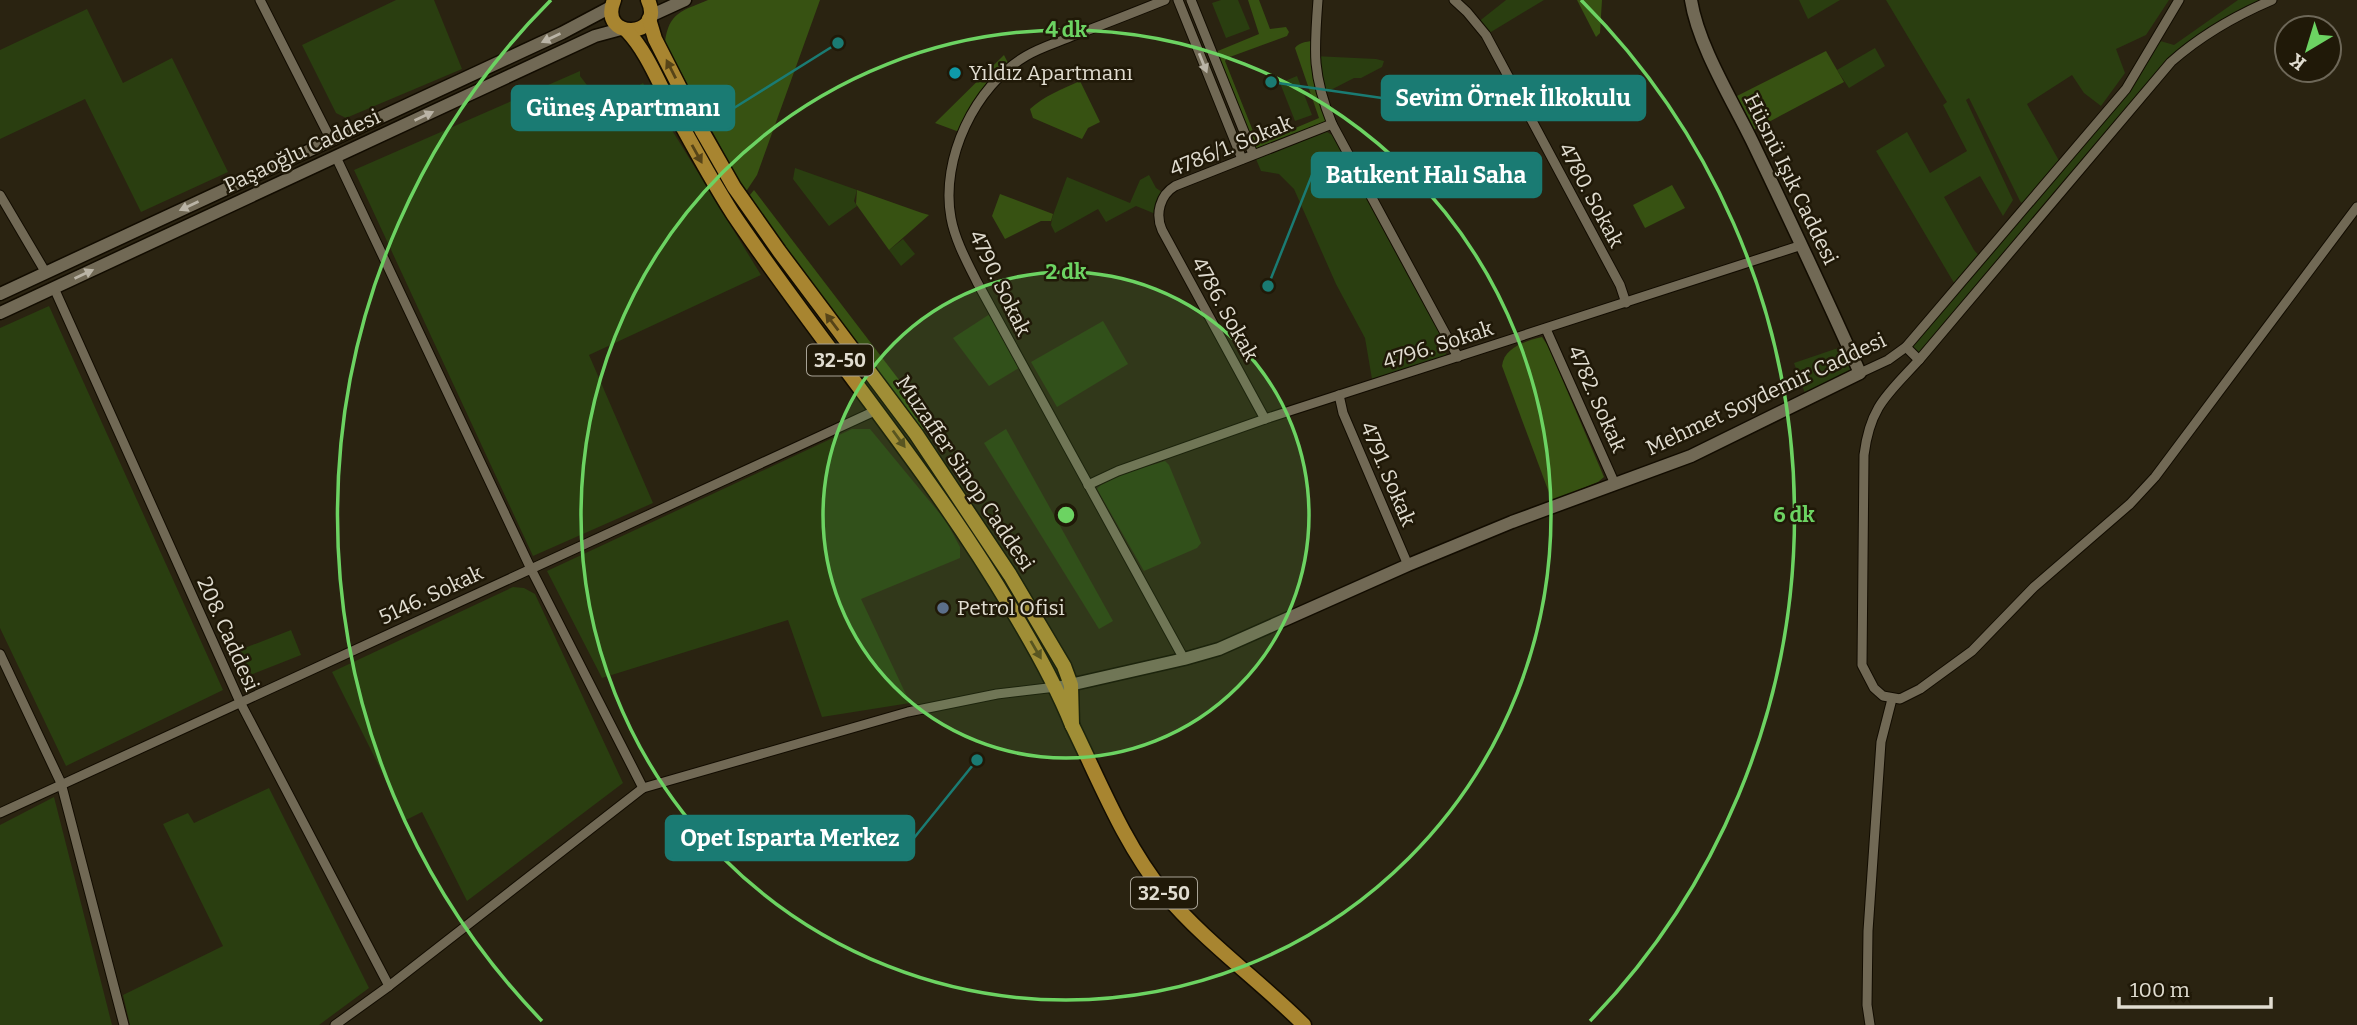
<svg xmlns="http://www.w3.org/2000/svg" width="2357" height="1025" font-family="Bitter,serif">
<rect width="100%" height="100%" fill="#2a2311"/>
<g fill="#2a3e10" fill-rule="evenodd">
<path d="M396,0h38l28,69 -116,49 -10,-5 -34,-68z"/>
<path d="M1221,0h17l12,29 -24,9 -14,-35z"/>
<path d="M1506,0h38l-58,35 -9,-12z"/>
<path d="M1799,0h41l-32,19z"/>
<path d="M1886,0h283l-23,35 -30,14 9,24 -24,33 -17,-13 -12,-18 -45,29 35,62 53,-64 42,-62 17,5 64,-45h34l-85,49 -268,311 -13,-13 51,-59 -81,-137 31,-19 23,41 37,-22 -24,-46 4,-3zM1969,98l51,103 6,7 -44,51 -8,-9 -30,-53 36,-21 23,40 10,-16 -47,-100z"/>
<path d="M87,9l36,74 49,-25 56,114 -87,40 -56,-113 -85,40v-89z"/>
<path d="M1875,48l10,18 -36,22 -12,-18z"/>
<path d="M1314,56l62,3 8,2 -2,6 -21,11h-7l-33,17z"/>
<path d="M580,71v5l23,30 40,-23 118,192 -172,80 64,148 -120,53 -179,-386z"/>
<path d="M1297,76l15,39 -17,6 -15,-38z"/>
<path d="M1327,132l5,3 116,214 -3,7 -73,23 -7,-41 -29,-54 -42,-95 -15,-15 -18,-3 -5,-12z"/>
<path d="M795,168l62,22 -3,11 3,5 -28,20 -36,-47z"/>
<path d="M1149,175l7,13 9,6 -7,21 -22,-9 -30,16 -8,-13 -43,24 -4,-8 1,-7 15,-41 63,26 10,-23z"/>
<path d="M903,239l12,15 -14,12 -12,-16z"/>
<path d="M49,306l174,384 -157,76 -66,-138v-300z"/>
<path d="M993,312l29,54 -33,20 -36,-48z"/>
<path d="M1103,321l25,43 -71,43 -26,-45z"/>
<path d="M1847,345l13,28 -53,26 -13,-36z"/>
<path d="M852,429h18l76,92 14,26v11l-99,41 49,104 -88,14 -34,-97 -186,58 -55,-107z"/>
<path d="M1006,429l107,192 -14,8 -115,-186z"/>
<path d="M1165,461l4,4 32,78 -4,5 -53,23 -47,-82c9,-12 52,-23 68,-28z"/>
<path d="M513,587l11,1 11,6 88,189 -156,118 -45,-89 -16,8 -74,-148z"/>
<path d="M291,630l10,25 -53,21 -11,-25z"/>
<path d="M269,788l100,200 -50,37h-189l-7,-30 100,-49 -60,-122 25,-11 6,10z"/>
<path d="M54,797l58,228h-112v-200z"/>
</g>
<g fill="#375212">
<path d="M708,0h112l-63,175 -12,18 -80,-151c4,-30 17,-31 43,-42z"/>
<path d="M1248,0h11l11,29 16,-2 3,5 -2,4 -60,22 -2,3 32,80 5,1 57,-24 -24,-70c4,-6 14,-7 20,-7l-1,15 18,68 -79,30 -40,-101 46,-19z"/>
<path d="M1577,0h25l-2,33 -4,4z"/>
<path d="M651,42l89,164 -4,3 -91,-164z"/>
<path d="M1826,51l18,31 -96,51 -17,-34z"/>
<path d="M1004,55l6,12 -12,10 -36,56 -27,-10z"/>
<path d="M1080,81l20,41 -12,6 -6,11 -49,-21 -3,-9c14,-13 32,-20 50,-28z"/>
<path d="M1672,185l13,23 -40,20 -12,-23z"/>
<path d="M754,190l178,233 -16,11 -172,-232z"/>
<path d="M857,190l65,23 7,2 -40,35 -33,-46z"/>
<path d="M1000,194l53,20 -2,7h-10l-36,18 -13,-23z"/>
<path d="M1542,337l6,9 56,131 -6,5 -44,18 -3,-2 -49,-132c2,-19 24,-25 40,-29z"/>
</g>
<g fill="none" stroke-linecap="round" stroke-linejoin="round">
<g stroke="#120c00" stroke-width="11">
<g id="street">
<path d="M260,0l71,140"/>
<path d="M1165,0c-30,12 -60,24 -90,35 -16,7 -34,12 -49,21 -51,30 -86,103 -75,162 4,22 16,44 26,64l207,377"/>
<path d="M1178,0l64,159"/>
<path d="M1191,0l62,154"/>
<path d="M1318,0c-4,52 -6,74 14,124l126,233"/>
<path d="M1454,0l13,12 19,23 134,250 6,18"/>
<path d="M336,157l195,412 112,219"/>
<path d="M0,195l46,78"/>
<path d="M54,288l186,414 149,284"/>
<path d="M1546,329l69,155"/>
<path d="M1906,347l13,13c-31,34 -49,46 -55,95l-2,210 12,23 9,8 17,3 20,-10 52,-38 62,-64 96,-83 25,-27 202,-270"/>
<path d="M1919,360l252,-298c28,-25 66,-47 101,-62"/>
<path d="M1860,373l28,-13 18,-13 220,-258 53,-89"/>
<path d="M1339,395l4,18 65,152"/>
<path d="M1265,419l-103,-189c-7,-16 -2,-35 13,-44l157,-62"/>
<path d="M1088,485l30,-14 147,-52 537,-174"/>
<path d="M0,654l61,129 63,242"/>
<path d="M0,813l877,-403"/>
<path d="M335,1025l54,-39 254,-198 265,-76 89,-18 59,-7"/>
<path d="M1870,1025l-3,-20 1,-74 13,-189 11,-43"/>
</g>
</g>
<g stroke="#120c00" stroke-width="15">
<g id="secondary">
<path d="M650,16l35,-16"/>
<path d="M0,294l562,-261 49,-26"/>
<path d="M0,313l595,-277 26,-7"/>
<path d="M1061,687l123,-28 35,-10 189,-84 104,-43 179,-66 169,-83c-35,-78 -71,-155 -108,-232 -20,-41 -54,-96 -61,-141"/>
</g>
</g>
<g stroke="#120c00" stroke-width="17">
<g id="primary">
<path d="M614,0c-17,41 52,39 34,0"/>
<path d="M627,31c19,20 30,48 43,73 20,37 40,74 63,110 90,133 196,255 278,394 23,38 44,75 61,117l-1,-40 -7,-19 -54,-91 -94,-141 -137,-183 -45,-64 -32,-56 -47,-92 -6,-20"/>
<path d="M1072,725c28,57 52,119 92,168 41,49 95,87 140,132"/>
</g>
</g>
<use href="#street" stroke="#716955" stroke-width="9"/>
<use href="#secondary" stroke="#716955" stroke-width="12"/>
<use href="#primary" stroke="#a88530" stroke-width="14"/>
</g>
<defs><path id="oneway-solid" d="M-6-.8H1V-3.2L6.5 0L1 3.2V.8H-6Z" transform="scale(1.75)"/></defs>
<g fill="#bab4a6">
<use href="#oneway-solid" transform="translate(551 38) rotate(155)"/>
<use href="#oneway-solid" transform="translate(1203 63) rotate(68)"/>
<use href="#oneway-solid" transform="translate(424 116) rotate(-25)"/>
<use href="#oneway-solid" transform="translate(189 206) rotate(155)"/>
<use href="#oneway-solid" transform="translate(84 274) rotate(-25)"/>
</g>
<g fill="#564418">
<use href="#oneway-solid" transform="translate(671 69) rotate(-117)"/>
<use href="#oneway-solid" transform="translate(697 154) rotate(61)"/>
<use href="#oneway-solid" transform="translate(832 322) rotate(-127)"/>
<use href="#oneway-solid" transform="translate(899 439) rotate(54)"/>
<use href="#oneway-solid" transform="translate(1036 650) rotate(60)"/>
</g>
<circle cx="1066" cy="515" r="243" fill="#6cd362" fill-opacity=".12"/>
<g fill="none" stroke="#6cd362" stroke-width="3.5">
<circle cx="1066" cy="515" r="243"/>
<circle cx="1066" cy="515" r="485"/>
<path d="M542 1021A728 728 0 0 1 551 0M1581 0A728 728 0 0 1 1590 1021"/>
</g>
<circle fill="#0f9aa8" stroke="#201908" stroke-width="2.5" cx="955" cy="73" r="7"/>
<circle fill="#5c6f8a" stroke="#201908" stroke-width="2.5" cx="943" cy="608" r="7"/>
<g text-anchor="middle" stroke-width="5" stroke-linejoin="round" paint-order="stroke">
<g fill="#201908" stroke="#a7a295" stroke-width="2">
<rect x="807" y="344.5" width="66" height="31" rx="5"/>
<rect x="1131" y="877.5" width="66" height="31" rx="5"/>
</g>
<g font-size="19" font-weight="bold" fill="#e1ddd1">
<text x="840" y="367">32-50</text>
<text x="1164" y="900">32-50</text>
</g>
<g font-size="21" fill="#e1ddd1" stroke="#201908" text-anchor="start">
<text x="969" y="80">Yıldız Apartmanı</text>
<text x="957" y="615">Petrol Ofisi</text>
</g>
<g font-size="21" fill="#e1ddd1" stroke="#201908">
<text transform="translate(1231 146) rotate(-22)" y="7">4786/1. Sokak</text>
<text transform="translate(302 151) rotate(-25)" y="7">Paşaoğlu Caddesi</text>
<text transform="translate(1791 179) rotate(64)" y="7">Hüsnü Işık Caddesi</text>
<text transform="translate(1591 195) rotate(62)" y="7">4780. Sokak</text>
<text transform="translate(1000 283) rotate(64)" y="7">4790. Sokak</text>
<text transform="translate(1225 309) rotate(61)" y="7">4786. Sokak</text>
<text transform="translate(1438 345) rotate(-18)" y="7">4796. Sokak</text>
<text transform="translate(1766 394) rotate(-25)" y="7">Mehmet Soydemir Caddesi</text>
<text transform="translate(1597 399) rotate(66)" y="7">4782. Sokak</text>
<text transform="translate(965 473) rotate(56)" y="7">Muzaffer Sinop Caddesi</text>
<text transform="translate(1388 474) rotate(67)" y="7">4791. Sokak</text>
<text transform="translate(431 595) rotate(-25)" y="7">5146. Sokak</text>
<text transform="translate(228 634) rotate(66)" y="7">208. Caddesi</text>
</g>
</g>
<circle cx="1066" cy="515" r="10" fill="#6cd362" stroke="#201908" stroke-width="3.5"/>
<g font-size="21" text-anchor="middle" font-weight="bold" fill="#6cd362" stroke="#201908" stroke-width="5" stroke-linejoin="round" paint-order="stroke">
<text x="1066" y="37">4 dk</text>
<text x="1066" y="279">2 dk</text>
<text x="1794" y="522">6 dk</text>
</g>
<path fill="none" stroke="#1a7b73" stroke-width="2.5" d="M1271 82L1382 98M838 43L734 108M1268 286L1312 175M977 760L914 838"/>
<g fill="#1a7b73" stroke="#201908" stroke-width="2.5">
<circle cx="1271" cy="82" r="7"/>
<circle cx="838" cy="43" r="7"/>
<circle cx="1268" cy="286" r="7"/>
<circle cx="977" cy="760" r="7"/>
</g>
<g fill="#1a7b73" stroke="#1a7b73" stroke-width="2.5">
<rect x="1382" y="76" width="263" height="44" rx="7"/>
<rect x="512" y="86" width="222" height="44" rx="7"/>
<rect x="1312" y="153" width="229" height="44" rx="7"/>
<rect x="666" y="816" width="248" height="44" rx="7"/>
</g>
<g font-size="23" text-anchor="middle" font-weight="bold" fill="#fff">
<text x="1513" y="106">Sevim Örnek İlkokulu</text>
<text x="623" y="116">Güneş Apartmanı</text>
<text x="1426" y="183">Batıkent Halı Saha</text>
<text x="790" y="846">Opet Isparta Merkez</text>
</g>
<g transform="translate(2308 49) rotate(218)"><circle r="33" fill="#201908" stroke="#6d6758" stroke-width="2"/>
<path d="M0-5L12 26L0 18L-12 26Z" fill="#6cd362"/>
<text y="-10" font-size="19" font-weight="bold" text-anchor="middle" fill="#e1ddd1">K</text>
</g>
<path d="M2119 997v10h152v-10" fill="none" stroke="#e1ddd1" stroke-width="3.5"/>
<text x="2130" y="997" font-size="21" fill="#e1ddd1" stroke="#201908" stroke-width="5" paint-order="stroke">100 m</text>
</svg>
